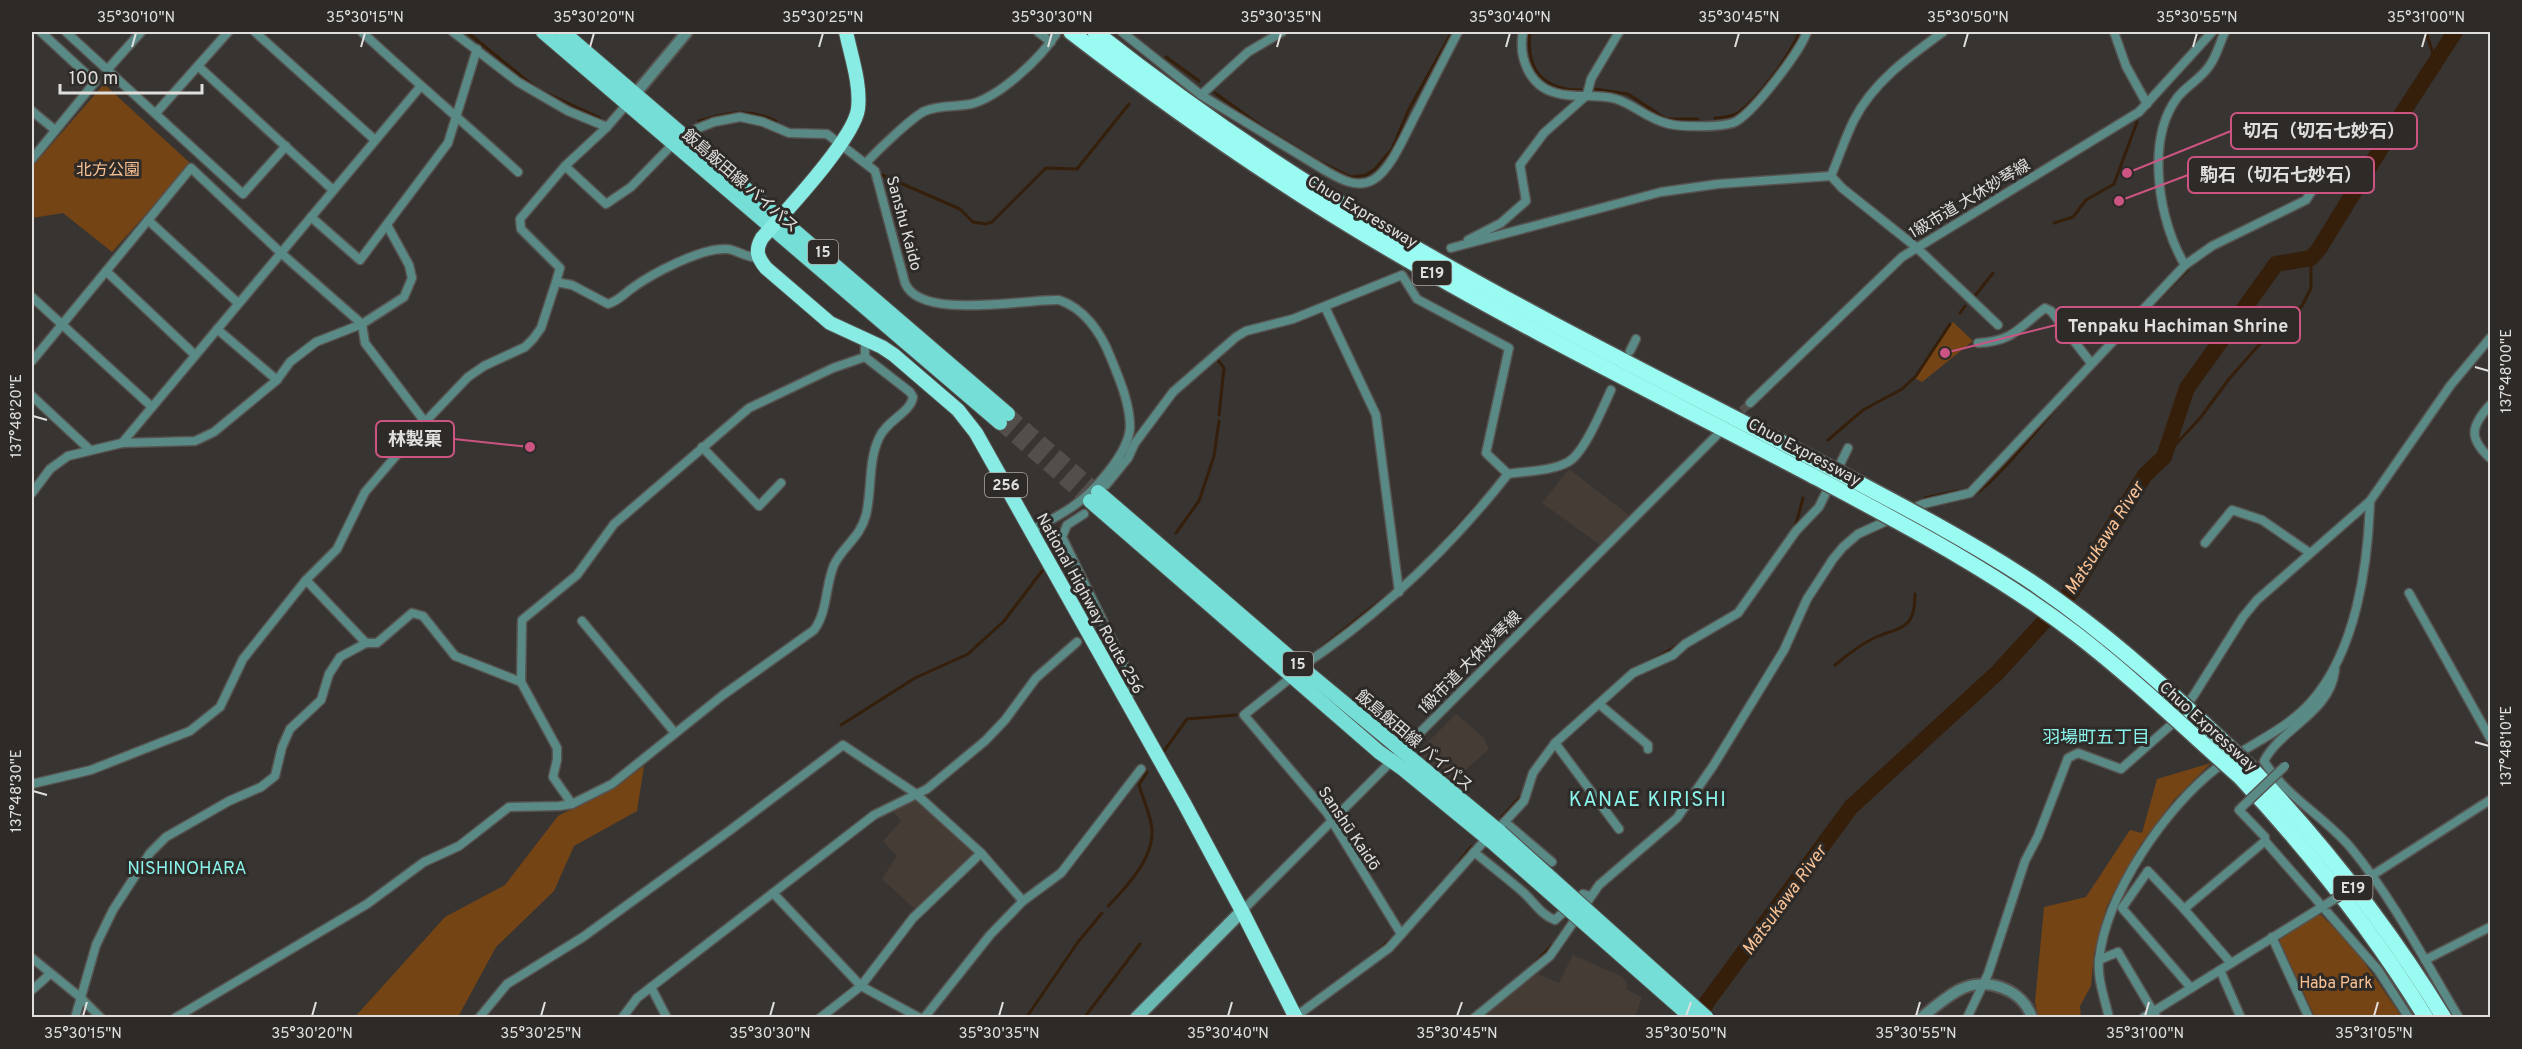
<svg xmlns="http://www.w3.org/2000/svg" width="2522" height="1049" font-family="Overpass,'Noto Sans JP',sans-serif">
<rect width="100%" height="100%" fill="#383431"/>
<g fill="#453c35">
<path d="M1569,469l61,47 -30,29 -58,-42z"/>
<path d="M1456,714l28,24 5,11 -36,32 -32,-26 1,-7z"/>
<path d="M916,796l60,56 -61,57 -33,-30 15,-23 -14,-15 18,-20 -10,-12z"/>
<path d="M1573,955l50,22 4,6 -1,6 16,8 -7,20 -155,1 37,-31 21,-13 21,9z"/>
</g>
<g fill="#744415">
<path d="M104,84l87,80 -79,88 -49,-39 -31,5v-51z"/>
<path d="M1953,322l20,19 -51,41 -7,-4z"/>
<path d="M2211,763l-37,37 -33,44 -34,62 -13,47 -3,33 -11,20 1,11h-43l-3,-15 9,-95 42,-10 44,-67 12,3 15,-54z"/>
<path d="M644,766l-7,45 -63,35 -20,45 -58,56 -38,70 -104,1 91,-101 60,-32 53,-69 52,-26z"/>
<path d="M2319,913l34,33 49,71h-87l-36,-77z"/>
</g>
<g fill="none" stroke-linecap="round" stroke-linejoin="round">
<g stroke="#351f0b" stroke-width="3">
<path d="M467,32l69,56"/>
<path d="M1530,32c-4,37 12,58 51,58"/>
<path d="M2426,32l9,28"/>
<path d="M1166,57l33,24"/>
<path d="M1595,89l33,5 38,25h32"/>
<path d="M544,92l56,26"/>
<path d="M1215,93l46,33 57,35 33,16 15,-2 9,-6 17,-20 17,-40 43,-77"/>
<path d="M1715,118c7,-1 17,-1 23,-5 23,-17 50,-56 62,-81"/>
<path d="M699,121c29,-9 50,-13 77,0"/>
<path d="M882,175l78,34 13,13 13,2 6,-2 54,-54 31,1 52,-65"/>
<path d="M2054,223l19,-6 13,-17 28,-16 23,-62"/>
<path d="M1974,297l19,-24"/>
<path d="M2156,302l32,-33"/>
<path d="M1960,313l5,-7"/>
<path d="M2122,338l24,-25"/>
<path d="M1217,359l7,9 -5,47"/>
<path d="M1828,440l35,-30 39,-21 14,-13 34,-52"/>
<path d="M2164,457l37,-40 28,-38 36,-41 37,-32 9,-18v-30"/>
<path d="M1969,497c19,-5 72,-72 88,-90"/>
<path d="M1925,498l33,-7"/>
<path d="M1795,528l8,-30"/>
<path d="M1176,533l23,-32 15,-45 5,-35"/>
<path d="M1445,540l42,-46"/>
<path d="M1322,647l63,-50"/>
<path d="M1649,662l31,-18"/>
<path d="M1835,665c12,-10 25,-20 39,-27 28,-12 41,-8 41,-44"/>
<path d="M841,725l74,-47 53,-24 36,-33 38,-50"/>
<path d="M1164,751l23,-32 49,-4"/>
<path d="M1502,817l20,-22"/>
<path d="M1459,862l12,-15"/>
<path d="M1434,891l9,-10"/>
<path d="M1108,906c17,-17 43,-45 44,-71 1,-16 -9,-35 -13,-50l8,-13"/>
<path d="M1374,954l18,-15"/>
<path d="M1534,964l18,-19"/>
<path d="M1026,1018l52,-76 24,-29"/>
<path d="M1084,1018l56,-74"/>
</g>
<path stroke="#351f0b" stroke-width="16" d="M1699,1018l8,-16 144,-195 146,-134 75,-82 73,-116 19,-18 23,-69 89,-124 35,-6 8,-9 86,-140 50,-77"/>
<path stroke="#514e4b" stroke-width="8" stroke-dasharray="8 4" stroke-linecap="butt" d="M1733,419l17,-16"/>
<g stroke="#514e4b" stroke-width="14" stroke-dasharray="14 7" stroke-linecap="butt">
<path d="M1008,414l90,78"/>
<path d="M1000,423l90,78"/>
</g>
<g stroke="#565350" stroke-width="11">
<g id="minor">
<path d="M66,32l177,162 43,-48"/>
<path d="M255,32l120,108"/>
<path d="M362,32c51,48 104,92 156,140"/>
<path d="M453,32l65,50 50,29 34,14 5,2 20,-23"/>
<path d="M1038,32l13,10"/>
<path d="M1122,32l79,63 125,76c14,8 31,18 47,9 19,-11 33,-48 43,-66 14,-28 28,-55 42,-82"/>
<path d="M1523,32c-5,25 6,54 33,61 20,6 40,0 60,6 19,6 31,20 53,25 12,3 57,4 68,-3 19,-12 62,-68 70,-89"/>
<path d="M2114,32l12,34 21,38"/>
<path d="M198,66l135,124"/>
<path d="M107,70l34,-38"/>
<path d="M1201,95l47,-43 34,-20"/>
<path d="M32,111l23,19"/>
<path d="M156,113l72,-81"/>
<path d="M687,137l9,-8 18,-7 26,-5 23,5 26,11 38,1 48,37 30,112c15,38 119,16 154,17 25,8 42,33 51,56 9,22 20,47 20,71 -1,26 -37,66 -58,80 -13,9 -27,16 -40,23"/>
<path d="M32,159l63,-77 -54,-50"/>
<path d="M866,163c10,-11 46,-46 59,-52 14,-6 31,-4 46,-7 28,-7 69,-45 85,-70"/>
<path d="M565,166l42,-39"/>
<path d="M1831,176l11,12 74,59 82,78"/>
<path d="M1831,176c8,-19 14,-38 23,-56 19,-38 56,-64 89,-88"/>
<path d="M311,217l49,43 88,-117 29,-94"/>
<path d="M148,220l90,83"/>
<path d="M1468,240l33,-17 25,-22 -6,-36 24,-32 43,-38 4,-16 28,-47"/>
<path d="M1451,248l210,-56 57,-8 113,-8"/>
<path d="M2185,265c-26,-42 -40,-124 -8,-167 9,-12 25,-20 33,-33 7,-10 10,-23 15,-33"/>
<path d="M106,271l89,84"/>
<path d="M556,282l4,-14 -39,-39 -1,-10 45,-53 41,38 25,-17 38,-39"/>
<path d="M32,297l120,110"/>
<path d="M1325,307l51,108 23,177"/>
<path d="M217,329l60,51"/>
<path d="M1978,343c36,-2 40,-15 67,-35l6,3 40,52"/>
<path d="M1630,351l6,-12"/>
<path d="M32,361l159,-193 90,85 81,71 3,19 60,79"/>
<path d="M32,396l58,54"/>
<path d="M1750,403l152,-146 237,-145 73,-80"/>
<path d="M2490,405c-19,21 -22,33 0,53"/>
<path d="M122,443l298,-356"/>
<path d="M702,447l57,59 22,-23"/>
<path d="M1106,485l22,-27 7,-15 38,-51 63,-55 10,-6 47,-12 109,-44 15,24 92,49 -23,105 22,21"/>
<path d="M32,493l18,-24 18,-13 54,-13 73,-2 19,-9 63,-52 13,-18 26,-20 46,-18 42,-27 8,-19 -3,-13 -22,-40"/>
<path d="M1910,510l13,-6 47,-11 215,-228 27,-19 94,-46 12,-19"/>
<path d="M1084,514l-17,11 -5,12 73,150 -9,12"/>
<path d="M2205,543l27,-33 30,10 48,33"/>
<path d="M306,580l60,63"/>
<path d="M2409,593l81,145"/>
<path d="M582,621l93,112"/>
<path d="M1301,667c79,-53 148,-118 207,-193 19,-3 44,-3 60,-12 16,-8 35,-55 43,-72"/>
<path d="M2335,670c-5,43 -53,57 -71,91 21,35 61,56 87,87 42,51 74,113 108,170"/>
<path d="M1293,676l-49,39 83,98 74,121"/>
<path d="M1599,704l49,41v4"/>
<path d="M1555,743l64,86"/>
<path d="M32,784l59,-14 99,-39 30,-24 23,-48 63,-79 31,-31 28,-57 60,-70 43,-45 16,-11 41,-19 8,-8 8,-11 15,-46 16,3 36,19c10,-3 15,-9 23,-15 20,-15 71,-42 96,-40 8,0 17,8 31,9"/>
<path d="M572,804l-19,-27 4,-17v-12l-36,-66 1,-62 55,-45 37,-51 135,-116 84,-40 32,-11"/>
<path d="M2243,806l-4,4 26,27v4"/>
<path d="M1505,822l47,40"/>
<path d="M1497,830l27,-29 9,-28 22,-30 78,-70 40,-18 12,-11 53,-31 58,-82 23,-24 29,-59"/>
<path d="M1474,852c16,13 33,26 49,40 11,10 18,23 32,28l28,-26 7,2"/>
<path d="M2368,878l122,-78"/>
<path d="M773,893l88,93 59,32"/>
<path d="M2184,909l-36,-38 -26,37 69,80"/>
<path d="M1242,911l475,-476"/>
<path d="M2272,937l37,81"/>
<path d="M32,958l48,39 21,21"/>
<path d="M2099,960l19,-8 39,66"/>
<path d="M2425,960l65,-33"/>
<path d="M2231,963l-47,-54 81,-68 113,129 31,48"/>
<path d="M2220,970l21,48"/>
<path d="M651,987l16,31"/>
<path d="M32,990l18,-16"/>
<path d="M1295,1017l94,-69 98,-110"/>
<path d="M75,1018l21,-73 17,-35 37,-57 16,-16 63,-36 32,-14 14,-11 7,-29 8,-18 31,-29 8,-26 11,-17 26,-14h11l35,-30 11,3 32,40 66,26"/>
<path d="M175,1018l192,-114 57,-42 35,-16 50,-39 50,-1 13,-2 40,-20 111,-89 91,-65c14,-19 11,-44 20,-65 9,-19 26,-27 32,-50 6,-25 2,-54 13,-77 7,-17 32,-26 34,-41l-3,-5 -45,-35v-18"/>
<path d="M479,1018l28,-34 76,-47 146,-106 114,-86 72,48 66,60 42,48"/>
<path d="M622,1018l15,-20 237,-183 53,-26 58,-48 20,-21 31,-42 41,-36"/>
<path d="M820,1018l41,-32 52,-68 68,-65"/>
<path d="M924,1018l66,-83 33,-34 38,-28 80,-104"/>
<path d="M1474,1018l76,-62 49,-71 78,-67 36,-52 71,-116 23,-51 26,-40 10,-12 15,-13 35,-16"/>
<path d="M1967,1018l21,-44 37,-113 13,-25 30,-78 10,-5 43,16 51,-45 22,-29 49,-78 14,-17 113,-99 80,-115 40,-48"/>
<path d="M2109,1018c-4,-19 -12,-39 -10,-58 7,-66 67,-154 119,-193 31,-23 67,-36 93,-65 45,-51 57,-136 59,-201"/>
<path d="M2143,1018l182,-113"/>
</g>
</g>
<g stroke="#565350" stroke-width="14">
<g id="tertiary">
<path d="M631,99l56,-67"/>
<path d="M1921,1018c12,-10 25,-21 38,-28 27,-14 64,-1 73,28"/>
</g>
</g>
<g stroke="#565350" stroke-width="15">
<path id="secondary" d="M1136,1018l106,-107"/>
</g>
<g stroke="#565350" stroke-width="16">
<g id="primary">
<path d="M543,32l457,391"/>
<path d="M563,32l445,382"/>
<path d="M1098,492l203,175 199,165"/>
<path d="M1090,501l289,251 24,17 89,73"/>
</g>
</g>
<g stroke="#565350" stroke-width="16">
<path id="trunk" d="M846,32c5,24 15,52 12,77 -4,30 -73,103 -96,129 -7,12 -5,19 4,30l64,55 52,24 12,8 64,55 18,23 208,370 58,108 54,107"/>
</g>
<g stroke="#565350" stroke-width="18">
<g id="motorway">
<path d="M1071,32c100,77 204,150 313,214 140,83 287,155 431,231"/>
<path d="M1095,32c94,74 194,143 298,203 140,82 285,153 428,228"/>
<path d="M2251,768c72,76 138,160 193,250"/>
<path d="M2240,777c69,74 133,154 186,241"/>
</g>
</g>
<use href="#minor" stroke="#5a8a86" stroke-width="8"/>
<use href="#tertiary" stroke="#5a8a86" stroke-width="10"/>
<use href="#secondary" stroke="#6ab9b3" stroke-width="12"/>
<use href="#primary" stroke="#75ded6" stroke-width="14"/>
<use href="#trunk" stroke="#88ece4" stroke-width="14"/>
<use href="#motorway" stroke="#9afbf3" stroke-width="15"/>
<g stroke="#565350" stroke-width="11" stroke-linecap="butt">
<g id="minor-bridge">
<path d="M2243,806l42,-40"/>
<path d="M2325,905l43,-27"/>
</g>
</g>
<g stroke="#565350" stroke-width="16" stroke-linecap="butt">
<g id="primary-bridge">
<path d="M1500,832l207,186"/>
<path d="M1492,842l200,176"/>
</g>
</g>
<g stroke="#565350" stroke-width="18" stroke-linecap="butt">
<g id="motorway-bridge">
<path d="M1821,463c68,36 138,72 203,114 83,55 156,123 227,191"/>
<path d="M1815,477c90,48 180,95 261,157 57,44 110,95 164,143"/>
</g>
</g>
<use href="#minor-bridge" stroke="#5a8a86" stroke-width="8"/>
<use href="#primary-bridge" stroke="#75ded6" stroke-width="14"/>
<use href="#motorway-bridge" stroke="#9afbf3" stroke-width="15"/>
</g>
<path fill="none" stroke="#e1dfdd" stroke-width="2" d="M132,47l4,-14M361,47l4,-14M590,47l4,-14M819,47l4,-14M1048,47l4,-14M1277,47l4,-14M1506,47l4,-14M1735,47l4,-14M1964,47l4,-14M2193,47l4,-14M2422,47l4,-14M2475,367l14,4M33,416l14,4M2475,742l14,4M33,791l14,4M83,1016l4,-14M312,1016l4,-14M541,1016l4,-14M770,1016l4,-14M999,1016l4,-14M1228,1016l4,-14M1457,1016l5,-14M1686,1016l5,-14M1916,1016l4,-14M2145,1016l4,-14M2374,1016l4,-14"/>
<g text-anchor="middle" stroke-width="6" stroke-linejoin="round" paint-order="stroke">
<g fill="#2d2a27" stroke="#aba9a6" stroke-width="1.5">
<rect x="808" y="240" width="30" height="24" rx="4.5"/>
<rect x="1412.5" y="261" width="39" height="24" rx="4.5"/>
<rect x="985" y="473" width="42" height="24" rx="4.5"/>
<rect x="1283" y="652" width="30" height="24" rx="4.5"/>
<rect x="2333.5" y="876" width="39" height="24" rx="4.5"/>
</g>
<g font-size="15" font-weight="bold" fill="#e1dfdd">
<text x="823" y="257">15</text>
<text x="1432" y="278">E19</text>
<text x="1006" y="490">256</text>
<text x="1298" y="669">15</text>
<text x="2353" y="893">E19</text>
</g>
<g font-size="16" fill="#fbc395" stroke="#2d2a27">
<text x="108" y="175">北方公園</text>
<text x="2336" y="988">Haba Park</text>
</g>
<g font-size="16" fill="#e1dfdd" stroke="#2d2a27">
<text transform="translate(741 180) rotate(41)" y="6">飯島飯田線 バイパス</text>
<text transform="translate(1969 198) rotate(-31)" y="6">1級市道 大休妙琴線</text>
<text transform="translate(1363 211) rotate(31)" y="6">Chuo Expressway</text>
<text transform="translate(905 223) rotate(75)" y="6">Sanshu Kaido</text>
<text transform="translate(1805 451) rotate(28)" y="6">Chuo Expressway</text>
<text transform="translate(1091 603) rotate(61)" y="6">National Highway Route 256</text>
<text transform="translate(1469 662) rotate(-45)" y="6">1級市道 大休妙琴線</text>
<text transform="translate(2209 726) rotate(42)" y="6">Chuo Expressway</text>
<text transform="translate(1415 740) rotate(40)" y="6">飯島飯田線 バイパス</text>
<text transform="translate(1350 828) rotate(56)" y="6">Sanshū Kaidō</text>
</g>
<g font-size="18" font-style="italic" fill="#fbc395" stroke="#2d2a27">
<text transform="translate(2104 538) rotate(-57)" y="6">Matsukawa River</text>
<text transform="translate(1784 900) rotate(-54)" y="6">Matsukawa River</text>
</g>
<g font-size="18" fill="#8af4ec" stroke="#2d2a27">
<text x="2096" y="743">羽場町五丁目</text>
<text x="187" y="874">NISHINOHARA</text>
</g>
<g font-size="20" letter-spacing="1.5" fill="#8af4ec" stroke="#2d2a27">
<text x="1648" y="806">KANAE KIRISHI</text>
</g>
</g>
<path fill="none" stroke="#cb5482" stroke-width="2" d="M2127 173L2231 131M2119 201L2188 175M1945 353L2056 325M530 447L454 439"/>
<g fill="#cb5482" stroke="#2d2a27" stroke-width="2">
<circle cx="2127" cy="173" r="6"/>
<circle cx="2119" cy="201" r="6"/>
<circle cx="1945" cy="353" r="6"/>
<circle cx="530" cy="447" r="6"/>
</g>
<g fill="#2d2a27" stroke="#cb5482" stroke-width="2">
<rect x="2231" y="113" width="186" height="36" rx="6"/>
<rect x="2188" y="157" width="186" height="36" rx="6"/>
<rect x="2056" y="307" width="244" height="36" rx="6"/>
<rect x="376" y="421" width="78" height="36" rx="6"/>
</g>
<g font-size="18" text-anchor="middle" font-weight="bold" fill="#e1dfdd">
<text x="2324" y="137">切石（切石七妙石）</text>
<text x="2281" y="181">駒石（切石七妙石）</text>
<text x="2178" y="332">Tenpaku Hachiman Shrine</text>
<text x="415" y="445">林製菓</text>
</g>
<rect width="2522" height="1049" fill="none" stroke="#2d2a27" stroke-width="66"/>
<path d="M60 84v9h142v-9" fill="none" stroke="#e1dfdd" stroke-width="3"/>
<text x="69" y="84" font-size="18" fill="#e1dfdd" stroke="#2d2a27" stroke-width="4.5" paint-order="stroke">100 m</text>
<rect x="33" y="33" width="2456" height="983" fill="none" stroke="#e1dfdd" stroke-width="2"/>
<g font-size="15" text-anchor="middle" fill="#e1dfdd">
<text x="136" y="22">35°30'10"N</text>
<text x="365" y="22">35°30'15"N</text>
<text x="594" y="22">35°30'20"N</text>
<text x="823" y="22">35°30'25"N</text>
<text x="1052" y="22">35°30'30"N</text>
<text x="1281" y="22">35°30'35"N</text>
<text x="1510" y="22">35°30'40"N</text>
<text x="1739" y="22">35°30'45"N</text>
<text x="1968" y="22">35°30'50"N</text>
<text x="2197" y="22">35°30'55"N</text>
<text x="2426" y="22">35°31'00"N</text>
<text transform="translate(2506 371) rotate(-90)" y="5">137°48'00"E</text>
<text transform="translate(16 416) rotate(-90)" y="5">137°48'20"E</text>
<text transform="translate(2506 746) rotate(-90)" y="5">137°48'10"E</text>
<text transform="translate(16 791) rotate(-90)" y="5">137°48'30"E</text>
<text x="83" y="1038">35°30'15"N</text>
<text x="312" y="1038">35°30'20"N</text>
<text x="541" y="1038">35°30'25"N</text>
<text x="770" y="1038">35°30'30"N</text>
<text x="999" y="1038">35°30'35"N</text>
<text x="1228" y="1038">35°30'40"N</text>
<text x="1457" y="1038">35°30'45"N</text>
<text x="1686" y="1038">35°30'50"N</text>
<text x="1916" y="1038">35°30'55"N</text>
<text x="2145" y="1038">35°31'00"N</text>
<text x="2374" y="1038">35°31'05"N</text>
</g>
</svg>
